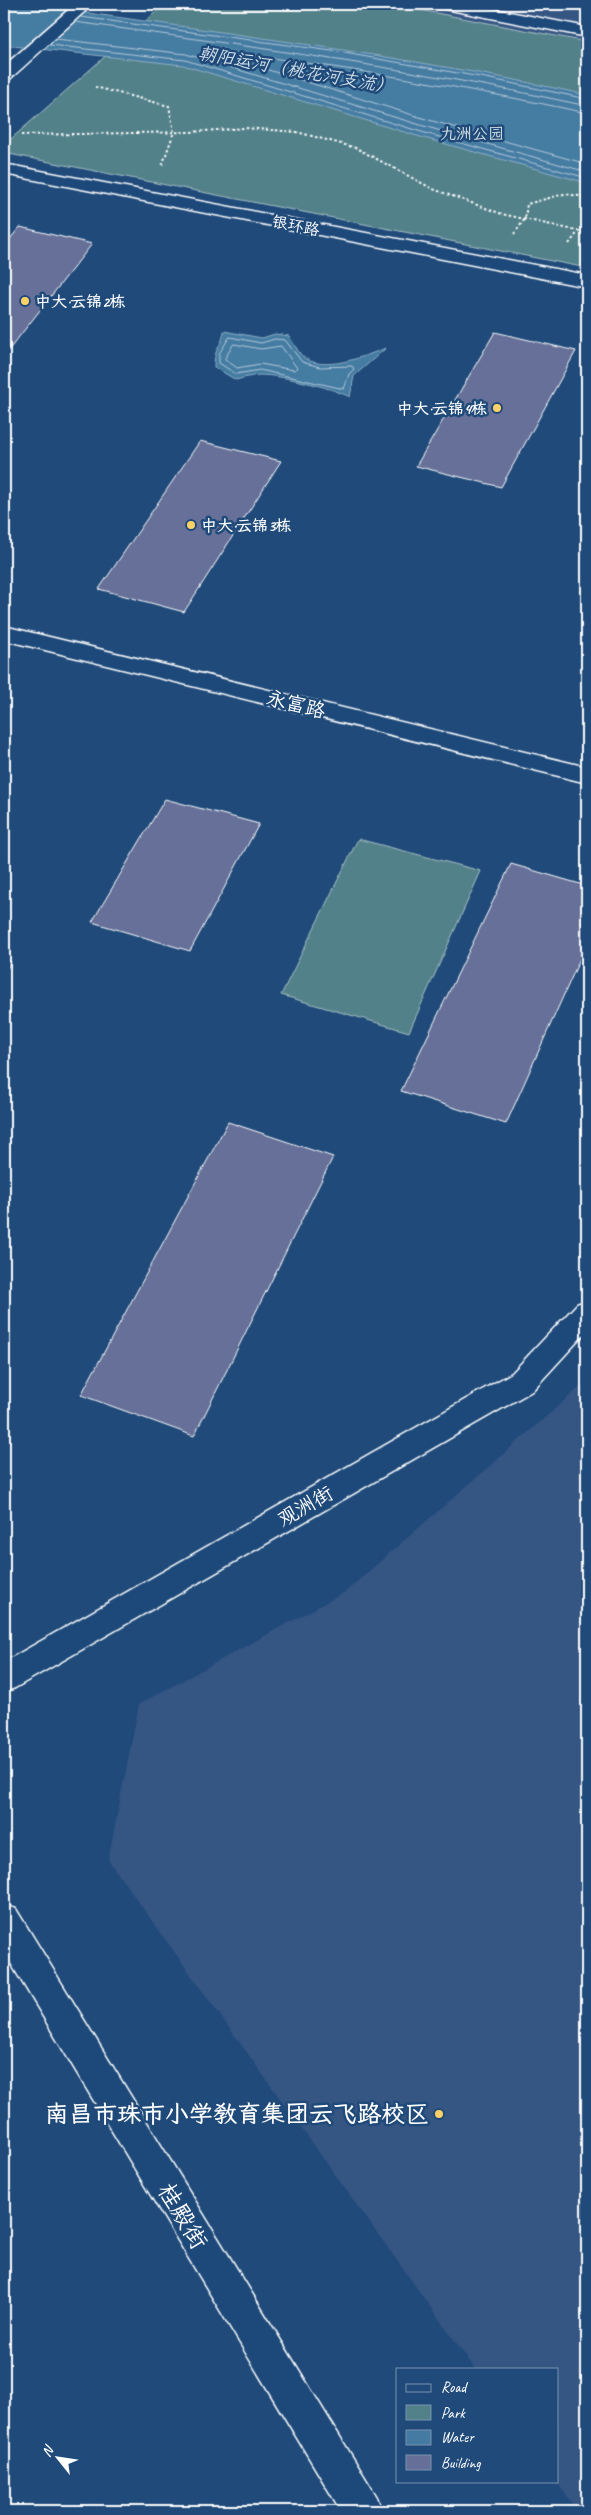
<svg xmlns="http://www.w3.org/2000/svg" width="591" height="2515" font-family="Caveat,'LXGW WenKai TC',sans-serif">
<rect width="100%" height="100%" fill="#1f4a7a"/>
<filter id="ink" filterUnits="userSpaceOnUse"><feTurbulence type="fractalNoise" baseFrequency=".02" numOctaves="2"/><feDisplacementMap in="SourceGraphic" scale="10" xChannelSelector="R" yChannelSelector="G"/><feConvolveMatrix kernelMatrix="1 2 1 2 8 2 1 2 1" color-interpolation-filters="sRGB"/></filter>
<g filter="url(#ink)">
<g fill="#345583">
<path d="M178,4h409v52z"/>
<path d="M587,1381v1130h-10l-21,-30 1,-112h-82l-367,-509 31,-156 206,-112z"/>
</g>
<g fill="#52818a" stroke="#a8c0c4">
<path d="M172,4h217l198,38v226l-583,-115v-8l154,-135z"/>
<path d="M358,839l123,32 -72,161 -128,-37z"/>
</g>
<g fill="#457ba2" stroke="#8fb0c7">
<path d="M4,4h22c188,28 375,50 561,91v88l-163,-45 -241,-73 -179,-20z"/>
<path d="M224,331l38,7 13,-4 14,2c4,6 8,14 13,20 20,18 63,0 84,-8l-32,28 -4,21c-20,-10 -69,-22 -91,-22 -8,1 -16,3 -23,5l-22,-13c0,-20 8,-20 10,-36z"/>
</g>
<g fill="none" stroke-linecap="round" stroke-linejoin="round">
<g stroke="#b5cada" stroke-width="1">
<path d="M81,17l258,35 147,26 101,21"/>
<path d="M75,22c172,24 343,47 512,84"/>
<path d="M56,39l130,15 241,73 160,45"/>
<path d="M50,45l135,15 240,73 162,45"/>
<path d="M587,113c-122,-26 -244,-46 -367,-62l-3,3 212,66 158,44"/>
<path d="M230,337l31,6 14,-4 10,1 17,22 18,5 32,-1 2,3 -5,5 -5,15 -84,-19 -24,4 -17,-11v-9z"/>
<path d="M234,344l27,5 20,-3 16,22 -3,2 -34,-6 -23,4 -12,-9z"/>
</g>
</g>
<g fill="#666f98" stroke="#fff">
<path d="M20,227l72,17 -88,112v-110z"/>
<path d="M495,332l81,19 -75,136 -85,-21z"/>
<path d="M200,441l81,20 -97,151 -85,-23z"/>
<path d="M165,799l94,25 -69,127 -98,-29z"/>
<path d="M511,864l76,22v57l-81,181 -105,-33z"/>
<path d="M4,959l7,3 -7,12z"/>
<path d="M228,1122l105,35 -139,279 -113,-41z"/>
</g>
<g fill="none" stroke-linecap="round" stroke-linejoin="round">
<g stroke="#fff" stroke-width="3">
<path id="service" d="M437,4h32l118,23v10l-142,-28 -6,-1z"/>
</g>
<g stroke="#fff" stroke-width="3">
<g id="minor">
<path d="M4,164l583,111v12l-583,-113z"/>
<path d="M587,1300v31l-55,60 -517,297 -11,4v-30l508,-289 65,-69z"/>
<path d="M4,1905l12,4 361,588 5,14h-41l-337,-559z"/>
</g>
</g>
<g stroke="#fff" stroke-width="3">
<g id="tertiary">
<path d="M75,4h18l-83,75 -6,1v-14z"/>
<path d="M4,626l583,141v16l-583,-143z"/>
</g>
</g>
<g stroke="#fff" stroke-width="2" stroke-dasharray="2.5 2.5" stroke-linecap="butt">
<path d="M95,87l74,19 5,26 -12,34"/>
<path d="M21,135l169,-3 55,-4 52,4 59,16 77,41 69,25 85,19"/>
<path d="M514,234l11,-15 2,-15 37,-10 23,3"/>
<path d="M569,244l9,-12 9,-3"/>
</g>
<use href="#service" fill="#1f4a7a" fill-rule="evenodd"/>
<use href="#minor" fill="#1f4a7a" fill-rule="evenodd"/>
<use href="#tertiary" fill="#1f4a7a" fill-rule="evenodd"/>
</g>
</g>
<g fill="#ffd166" stroke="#1f4a7a" stroke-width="2">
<circle cx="25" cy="301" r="5"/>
<circle cx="497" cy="408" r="5"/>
<circle cx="191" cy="525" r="5"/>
<circle cx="439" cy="2114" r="5"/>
</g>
<g text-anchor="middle" stroke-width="5" stroke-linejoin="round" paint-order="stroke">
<g font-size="16" fill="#d4e0e2" stroke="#1f4a7a">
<text x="472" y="139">九洲公园</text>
</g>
<g font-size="16" fill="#fff" stroke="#1f4a7a">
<text transform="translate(296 225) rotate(11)" y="6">银环路</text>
</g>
<g font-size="16" font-weight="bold" fill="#fff" stroke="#1f4a7a" text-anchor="start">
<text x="35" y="307">中大·云锦2栋</text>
<text x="487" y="414" text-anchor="end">中大·云锦4栋</text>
<text x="201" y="531">中大·云锦3栋</text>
</g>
<g font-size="18" font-style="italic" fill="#d0dee8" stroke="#1f4a7a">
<text transform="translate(296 70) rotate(10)" y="6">朝阳运河（桃花河支流）</text>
</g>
<g font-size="20" fill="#fff" stroke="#1f4a7a">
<text transform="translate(296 704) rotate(14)" y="7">永富路</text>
<text transform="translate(305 1506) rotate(-30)" y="7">观洲街</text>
</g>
<g font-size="24" font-weight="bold" fill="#fff" stroke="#1f4a7a" text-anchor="end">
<text x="429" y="2122">南昌市珠市小学教育集团云飞路校区</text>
</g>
<g font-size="24" fill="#fff" stroke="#1f4a7a">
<text transform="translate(183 2216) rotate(59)" y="8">桂殿街</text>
</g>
</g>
<rect width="591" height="2515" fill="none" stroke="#1f4a7a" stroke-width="20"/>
<rect x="10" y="10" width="571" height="2495" fill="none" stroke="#fff" stroke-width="2" filter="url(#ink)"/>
<rect x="396" y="2368" width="162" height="115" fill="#1f4a7a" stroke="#7992af"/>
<rect x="406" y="2384" width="25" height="8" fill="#1f4a7a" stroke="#7992af"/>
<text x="441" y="2392" font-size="15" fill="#ffffff">Road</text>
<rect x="406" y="2405" width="25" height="15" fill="#52818a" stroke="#7992af"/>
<text x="441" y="2418" font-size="15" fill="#ffffff">Park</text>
<rect x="406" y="2430" width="25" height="15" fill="#457ba2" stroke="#7992af"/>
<text x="441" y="2442" font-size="15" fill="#ffffff">Water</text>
<rect x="406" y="2455" width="25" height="15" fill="#666f98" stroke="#7992af"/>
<text x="441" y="2468" font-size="15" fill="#ffffff">Building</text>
<g transform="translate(58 2458) rotate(300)" stroke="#1f4a7a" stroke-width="4" paint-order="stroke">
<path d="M0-4L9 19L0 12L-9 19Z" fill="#ffffff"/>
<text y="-8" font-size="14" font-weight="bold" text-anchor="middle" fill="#ffffff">N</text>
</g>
</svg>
